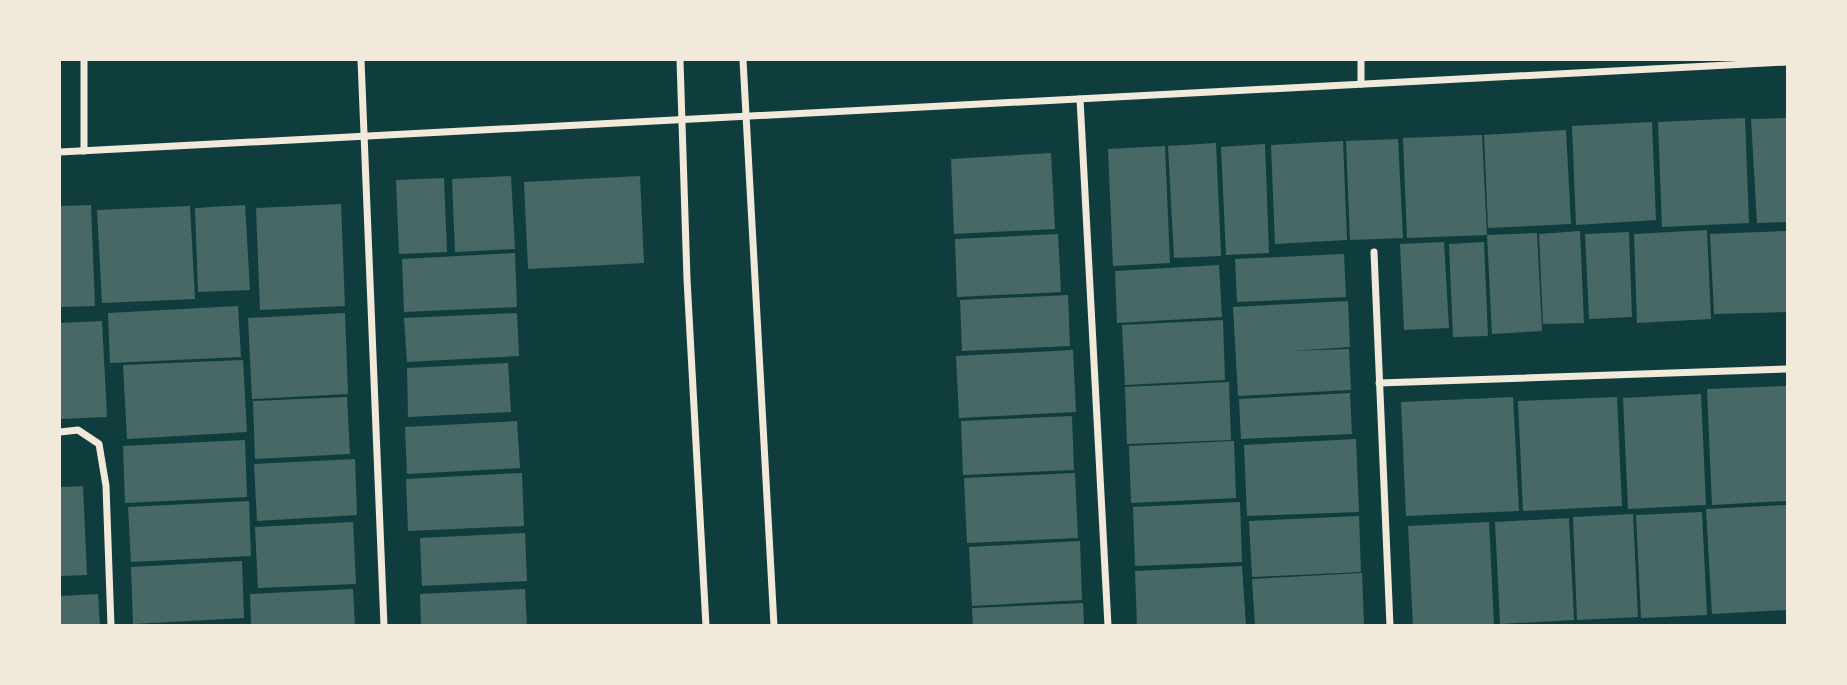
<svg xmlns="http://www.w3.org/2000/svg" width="1847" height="685" font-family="Helvetica,sans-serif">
<rect width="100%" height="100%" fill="#0f3d3e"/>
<g fill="#486865">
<path d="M1745,118l4,105 -87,4 -4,-105z"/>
<path d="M1787,118v104l-30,1 -6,-104z"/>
<path d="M1652,122l4,98 -80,5 -4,-99z"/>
<path d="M1566,130l5,94 -83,4 -4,-93z"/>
<path d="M1482,135l5,100 -80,3 -4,-100z"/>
<path d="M1398,139l5,99 -53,2 -4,-99z"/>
<path d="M1343,141l4,99 -72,4 -4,-99z"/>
<path d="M1216,143l5,113 -47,2 -6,-112z"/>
<path d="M1265,144l4,109 -43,2 -5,-108z"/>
<path d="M1165,146l5,117 -57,3 -5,-117z"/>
<path d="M1051,153l4,76 -101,5 -3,-75z"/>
<path d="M511,176l4,73 -60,3 -3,-73z"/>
<path d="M640,176l4,87 -116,6 -4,-87z"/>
<path d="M444,178l3,74 -48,2 -3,-74z"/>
<path d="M341,204l4,102 -85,4 -4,-102z"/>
<path d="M91,205l4,101 -35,1v-101z"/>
<path d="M245,205l5,85 -52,2 -3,-84z"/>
<path d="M190,206l5,93 -93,4 -5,-93z"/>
<path d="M1707,230l4,89 -74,4 -3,-89z"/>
<path d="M1580,231l4,92 -41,1 -4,-90z"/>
<path d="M1787,231v81l-73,2 -4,-80z"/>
<path d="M1629,232l3,85 -43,2 -4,-85z"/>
<path d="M1537,233l5,98 -50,3 -5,-99z"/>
<path d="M1058,234l3,58 -104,5 -2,-58z"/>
<path d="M1444,242l5,86 -45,2 -4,-86z"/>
<path d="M1484,242l4,94 -35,1 -4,-93z"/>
<path d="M515,253l2,54 -113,5 -2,-53z"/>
<path d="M1344,254l2,43 -109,5 -2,-43z"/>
<path d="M1219,265l3,52 -105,6 -2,-52z"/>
<path d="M1068,295l2,51 -108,5 -2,-51z"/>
<path d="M1348,301l2,46 -59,4 58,-2 2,41 -113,6 -5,-89z"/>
<path d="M238,306l3,51 -131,6 -2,-50z"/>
<path d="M345,313l3,81 -96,5 -4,-81z"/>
<path d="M517,313l2,43 -112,6 -3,-44z"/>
<path d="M1223,320l2,60 -100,5 -3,-60z"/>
<path d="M102,321l5,96 -47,2v-96z"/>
<path d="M1073,350l3,62 -117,6 -3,-62z"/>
<path d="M243,360l4,72 -120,7 -4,-74z"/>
<path d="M508,363l3,49 -103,5 -1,-49z"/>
<path d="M1229,382l2,58 -104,4 -2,-57z"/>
<path d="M1786,386l1,115 -75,4 -5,-116z"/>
<path d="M1350,393l2,41 -111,5 -2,-40z"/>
<path d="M1701,394l5,111 -78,4 -5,-111z"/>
<path d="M347,397l3,57 -95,5 -2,-58z"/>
<path d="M1513,397l6,114 -113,5 -5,-114z"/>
<path d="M1617,397l5,109 -99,5 -5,-110z"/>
<path d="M1072,416l2,54 -111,5 -2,-54z"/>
<path d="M517,421l3,47 -113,6 -2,-47z"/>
<path d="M1356,439l3,73 -112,4 -3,-71z"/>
<path d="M245,440l2,57 -122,6 -2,-57z"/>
<path d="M1234,441l2,57 -105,5 -2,-57z"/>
<path d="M355,459l2,56 -100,6 -3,-57z"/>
<path d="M522,473l2,53 -116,5 -2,-52z"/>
<path d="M1075,473l3,65 -111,5 -3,-65z"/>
<path d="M83,486l4,89 -27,1v-89z"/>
<path d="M249,501l2,55 -120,6 -3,-55z"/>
<path d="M1240,502l2,60 -107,4 -2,-59z"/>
<path d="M1787,505v105l-75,4 -6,-105z"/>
<path d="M1702,512l5,103 -66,3 -5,-103z"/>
<path d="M1633,514l5,103 -61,3 -4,-103z"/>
<path d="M1359,516l2,56 -109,5 -3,-56z"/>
<path d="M1569,518l5,102 -74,4 -5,-102z"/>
<path d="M353,522l3,62 -98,4 -3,-61z"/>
<path d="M1489,522l5,103 -81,1 -5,-100z"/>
<path d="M525,533l2,48 -105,5 -2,-48z"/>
<path d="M1080,541l2,59 -110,6 -3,-59z"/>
<path d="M242,561l2,57 -111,6 -2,-57z"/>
<path d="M1242,566l4,60h-109l-2,-55z"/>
<path d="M1362,573l2,51 -109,2 -3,-47z"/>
<path d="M353,589l2,37h-104l-1,-32z"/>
<path d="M525,589l2,37h-106l-1,-32z"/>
<path d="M98,594l2,32h-40v-30z"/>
<path d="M1083,603l1,23h-111l-1,-18z"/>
</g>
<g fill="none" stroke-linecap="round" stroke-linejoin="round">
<g stroke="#f1e9da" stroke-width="7">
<path d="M361,60l23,566"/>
<path d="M680,60l7,219 19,347"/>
<path d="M743,60l31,566"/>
<path d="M1361,84v-24"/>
<path d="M1080,99l28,527"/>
<path d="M84,151v-91"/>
<path d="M60,152l1727,-90"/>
<path d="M1374,252l16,374"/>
<path d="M1379,383l408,-14"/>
<path d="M60,432l18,-2 21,14 7,42 5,140"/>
</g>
</g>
<rect width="1847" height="685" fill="none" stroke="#f1e9da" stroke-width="122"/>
</svg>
